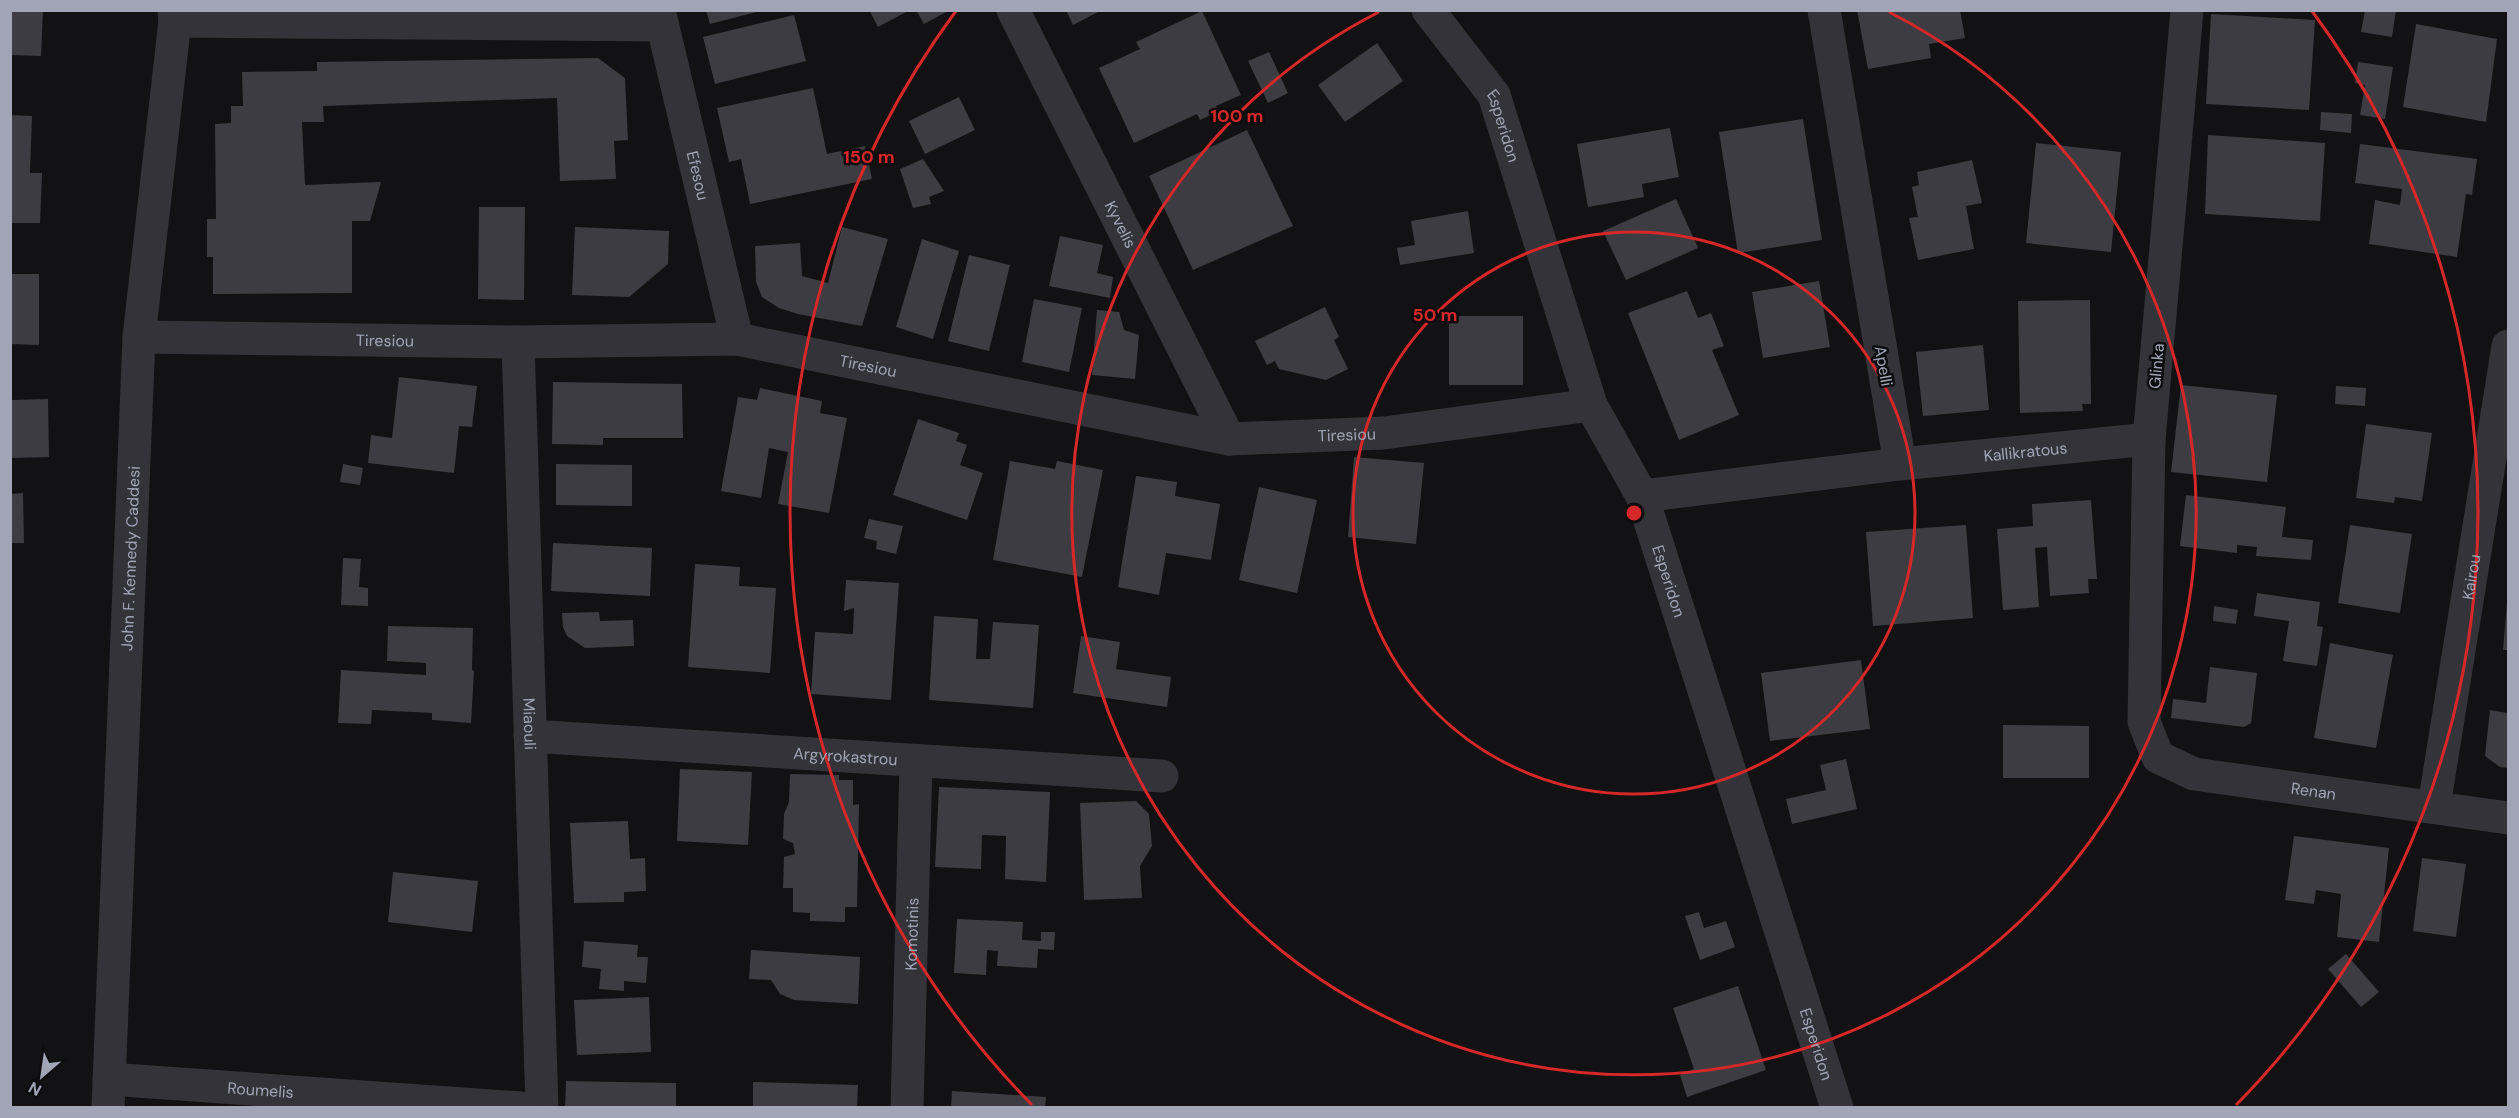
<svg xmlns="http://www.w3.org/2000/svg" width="2519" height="1118" font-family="'DM Sans',sans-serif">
<rect width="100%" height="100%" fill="#121214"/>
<g fill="#3c3c42">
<path d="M10,10h33l-2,46 -31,-1z"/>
<path d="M706,10h53l1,1 -50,13z"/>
<path d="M869,10h41l-32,17z"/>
<path d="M916,10h34l-26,14z"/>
<path d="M1066,10h36l-29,15z"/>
<path d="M1857,10h103l5,28 -36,6 2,14 -63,11z"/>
<path d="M2365,10h31l-4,27 -31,-5z"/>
<path d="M1202,11l39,84 -25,11 3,5 -19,9 -3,-6 -63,29 -35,-75 41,-19 -4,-7z"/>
<path d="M2211,14l104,6 -6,90 -103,-6z"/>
<path d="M794,15l12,46 -91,23 -12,-47z"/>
<path d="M2416,24l81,15 -11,83 -83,-15z"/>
<path d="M1377,43l26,38 -58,41 -27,-37z"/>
<path d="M1269,52l19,41 -20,10 -20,-42z"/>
<path d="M598,58l27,20 3,62 -14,1 2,38 -56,2 -3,-83 -234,8 1,16h-22l3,63 76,-3 -11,39h-18v72l-139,1v-37h-6v-38h9l-1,-95 16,-1v-17h12l-1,-34 75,-1v-9z"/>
<path d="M2358,62l35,5 -8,52 -25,-4 5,-30 -10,-2z"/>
<path d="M813,88l14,66 38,-8 7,33 -122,25 -9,-45 -12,3 -12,-54z"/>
<path d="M959,97l16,33 -50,24 -16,-33z"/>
<path d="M2321,112l31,2 -1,19 -31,-3z"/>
<path d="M10,115l22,1 -2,57h12l-2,50h-30z"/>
<path d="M1803,119l19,121 -84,13 -19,-121z"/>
<path d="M1670,128l9,49 -37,7 2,13 -56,10 -11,-63z"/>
<path d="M1247,130l46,96 -100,44 -44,-94z"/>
<path d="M2208,135l117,8 -5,78 -115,-7z"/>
<path d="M2036,143l85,9 -10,100 -85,-9z"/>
<path d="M2360,144l117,15 -5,36 -6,-1 -9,63 -88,-13 6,-44 25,5 2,-16 -47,-6z"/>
<path d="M923,159l21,32 -15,6 2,7 -18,4 -13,-39z"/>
<path d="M1972,160l10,43 -16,3 8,43 -56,11 -9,-42 9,-1 -6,-30 7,-2 -2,-13z"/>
<path d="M1676,199l22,49 -72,32 -23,-49z"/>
<path d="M479,207h46l-1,93 -46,-1z"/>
<path d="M1468,211l6,42 -74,12 -3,-17 18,-3 -4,-24z"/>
<path d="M575,227l94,4 -1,33 -39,33 -57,-2z"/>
<path d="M842,227l46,12 -26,87 -64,-12 -19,-6 -17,-11 -6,-15 -1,-36 45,-3 2,33 26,7z"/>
<path d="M1060,236l43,9 -6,28 16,4 -3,21 -61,-12z"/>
<path d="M922,239l37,12 -26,88 -37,-12z"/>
<path d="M969,255l41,10 -21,86 -41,-10z"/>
<path d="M10,274h29v71l-29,-1z"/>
<path d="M1819,281l11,66 -67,11 -11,-66z"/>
<path d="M1687,291l11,27 13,-5 13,33 -12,4 27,65 -60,25 -51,-127z"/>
<path d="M1034,299l48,9 -13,64 -47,-10z"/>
<path d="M2090,300l1,104h-9l1,7 -63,2 -2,-112z"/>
<path d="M1325,307l14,30 -5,3 14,29 -22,11 -47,-11 -4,-8 -8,4 -12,-24z"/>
<path d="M1097,310l22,2 5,18 15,5 -4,44 -43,-4z"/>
<rect x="1449" y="316" width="74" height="69"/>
<path d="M1983,345l6,65 -66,6 -7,-64z"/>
<path d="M399,377l78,9 -5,41 -13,-1 -5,47 -86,-10 3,-28 21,3z"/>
<path d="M553,382l129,2 1,54h-80v7l-51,-1z"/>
<path d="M2181,385l96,10 -10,87 -96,-10z"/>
<path d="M2336,386l30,2 -1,18 -30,-2z"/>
<path d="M760,388l62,13 -2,12 27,5 -18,95 -51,-9 10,-52 -19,-4 -8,50 -40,-7 17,-94 19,3z"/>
<path d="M48,399l1,58 -39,1v-58z"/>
<path d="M918,419l41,14 -3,8 11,4 -7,20 23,8 -16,47 -74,-25z"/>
<path d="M2366,424l66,9 -10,68 -27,-4 -1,6 -38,-5z"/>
<path d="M1354,457l70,6 -8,81 -68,-7z"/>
<path d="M1010,461l45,8 2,-8 46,9 -21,107 -89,-17z"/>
<path d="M343,464l20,4 -3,17 -20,-3z"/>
<path d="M556,464l76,1v41l-76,-1z"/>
<path d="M1136,476l41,6 -2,14 45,8 -9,56 -45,-7 -7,42 -41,-8z"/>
<path d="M1259,487l58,13 -20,93 -58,-13z"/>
<path d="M23,493l1,50h-14v-49z"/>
<path d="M2186,495l100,12 -4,30 31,3 -2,20 -55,-4 1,-9 -20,-2v8l-57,-7z"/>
<path d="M2091,500l6,79h-9l1,14 -39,3 -3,-49 -12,1 4,59 -36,3 -6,-81 36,-3 -1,-22z"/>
<path d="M869,519l34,7 -7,28 -20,-5 1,-8 -13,-3z"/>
<path d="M1966,525l7,93 -100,8 -7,-94z"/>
<path d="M2350,525l62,9 -12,79 -62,-10z"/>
<path d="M553,543l99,5 -2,48 -99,-5z"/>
<path d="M343,558l18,1 -2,28 9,1v18l-27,-1z"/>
<path d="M695,564l45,3 -1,19 37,2 -6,85 -82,-6z"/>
<path d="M846,580l53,3 -8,117 -80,-6 4,-62 38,2 1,-26 -10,3z"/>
<path d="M2257,593l63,9 -3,24 6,1 -6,39 -34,-5 6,-40 -35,-5z"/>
<path d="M2507,603h1v47h-5z"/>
<path d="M2214,606l24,4 -2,14 -23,-3z"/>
<path d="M599,612l1,9 33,-1 1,26 -49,2 -18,-12 -4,-9 -1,-14z"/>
<path d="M934,616l44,3 -2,40h14l3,-37 46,3 -6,83 -104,-8z"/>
<path d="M388,626l85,2 -1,42 2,1 -3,52 -39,-3v-7l-60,-3 -1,14 -33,-1 3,-53 85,5v-12l-39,-2z"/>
<path d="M1081,636l39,6 -4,27 55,8 -4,30 -94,-14z"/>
<path d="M2330,643l63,12 -17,93 -62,-10z"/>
<path d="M1861,660l9,69 -100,12 -9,-68z"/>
<path d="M2210,667l47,6 -6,50 -7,4 -73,-9 2,-19 33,4z"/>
<path d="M2490,710l18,3v55l-8,-1 -15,-11z"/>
<path d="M2003,725l86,1v52h-86z"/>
<path d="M1846,759l11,50 -65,15 -6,-25 40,-9 -6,-25z"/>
<path d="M680,769l72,3 -4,73 -71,-4z"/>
<path d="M790,774l49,1v5h14v25l6,-1 -2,103h-12v15l-35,-1v-8l-17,-1v-24h-10l1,-31 11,-3 -2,-11 -10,-4 1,-25 5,-12z"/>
<path d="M939,787l111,5 -4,90 -41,-3 1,-43 -24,-1 -1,34 -46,-2z"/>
<path d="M1136,801l13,13 3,32 -12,20 2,32 -58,2 -4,-97z"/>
<path d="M628,821l2,38 15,-1 1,33 -22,1v10l-50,1 -4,-80z"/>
<path d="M2294,836l95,12 -10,94 -42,-5 4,-43 -25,-4 -2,14 -29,-4z"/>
<path d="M2422,858l44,6 -10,73 -43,-6z"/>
<path d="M393,872l85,9 -6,51 -84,-10z"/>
<path d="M1699,912l5,16 22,-7 9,26 -35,13 -15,-44z"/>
<path d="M957,919l66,3 -1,18 19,1v-9h14l-1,18 -16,-1 -1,19 -40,-2 1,-15 -11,-1 -1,25 -32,-2z"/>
<path d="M584,941l54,4 -1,12h11l-2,26 -22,-2v10l-25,-2 2,-20 -19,-2z"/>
<path d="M751,950l109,7 -2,47 -64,-4 -14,-6 -9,-14 -22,-1z"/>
<path d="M2346,954l33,38 -18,15 -33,-38z"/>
<path d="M1738,986l28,84 -79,27 -7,-22 14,-6 -21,-61z"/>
<path d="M649,997l2,55 -74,3 -3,-55z"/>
<path d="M566,1081l110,2v25h-111z"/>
<path d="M753,1082l105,3 -1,23h-104z"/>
<path d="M952,1091l94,6 -1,11h-94z"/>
</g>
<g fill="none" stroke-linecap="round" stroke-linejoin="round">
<g stroke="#333339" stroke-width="33">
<path id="s1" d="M659,10l78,329"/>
<path id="s2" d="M1013,10l216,429"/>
<path id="s3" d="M1428,10l66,85 97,310 51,91 195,612"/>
<path id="s4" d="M2187,10l-38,429 -5,283 14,35 36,17 314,44"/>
<path d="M175,21l487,4"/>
<path id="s5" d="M139,337l379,5 219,-3 492,100 155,-6 207,-28"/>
<path id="s6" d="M518,342l24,766"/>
<path id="s7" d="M1900,464l249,-25"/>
<path d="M1642,496l258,-32 -76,-454"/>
<path id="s8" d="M530,736l632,40"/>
<path id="s9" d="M2434,806l74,-460"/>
<path id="s10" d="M109,1079l411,29"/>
<path id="s11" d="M108,1108l31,-771 36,-316 -1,-11"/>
<path id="s12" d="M907,1108l9,-346"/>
</g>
</g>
<g fill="none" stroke="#d62828" stroke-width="3">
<circle cx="1634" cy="513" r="281"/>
<path d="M1889 12A562 562 0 1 1 1379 12"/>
<path d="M1032 1105A844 844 0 0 1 956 11M2312 11A844 844 0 0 1 2236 1105"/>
</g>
<g text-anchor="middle" stroke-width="5" stroke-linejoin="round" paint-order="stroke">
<g font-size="16" fill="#a2a5b6" stroke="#0d0d0f">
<text dy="6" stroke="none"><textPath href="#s3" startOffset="140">Esperidon</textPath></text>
<text dy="6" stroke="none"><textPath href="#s1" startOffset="170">Efesou</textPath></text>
<text dy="6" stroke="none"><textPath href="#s2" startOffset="240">Kyvelis</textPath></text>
<text dy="6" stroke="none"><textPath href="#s5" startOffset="246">Tiresiou</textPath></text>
<text dy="6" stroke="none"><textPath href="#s5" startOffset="732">Tiresiou</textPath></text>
<text transform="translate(1884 366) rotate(80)" y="6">Apelli</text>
<text transform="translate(2156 366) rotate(-85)" y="6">Glinka</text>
<text dy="6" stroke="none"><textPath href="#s5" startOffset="1218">Tiresiou</textPath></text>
<text dy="6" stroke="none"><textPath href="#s7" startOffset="126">Kallikratous</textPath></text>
<text dy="6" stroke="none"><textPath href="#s11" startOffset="550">John F. Kennedy Caddesi</textPath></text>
<text dy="6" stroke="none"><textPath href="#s9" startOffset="232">Kairou</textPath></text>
<text dy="6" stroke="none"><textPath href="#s3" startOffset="626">Esperidon</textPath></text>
<text dy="6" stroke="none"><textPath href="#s6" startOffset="382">Miaouli</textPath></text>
<text dy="6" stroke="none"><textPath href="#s8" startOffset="316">Argyrokastrou</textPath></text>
<text dy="6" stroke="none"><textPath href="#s4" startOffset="912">Renan</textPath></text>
<text dy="6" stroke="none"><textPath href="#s12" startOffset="174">Komotinis</textPath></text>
<text dy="6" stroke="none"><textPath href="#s3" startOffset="1112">Esperidon</textPath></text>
<text dy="6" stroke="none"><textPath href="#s10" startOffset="152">Roumelis</textPath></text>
</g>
</g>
<circle cx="1634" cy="513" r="9" fill="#d62828" stroke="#0d0d0f" stroke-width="3"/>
<g font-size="18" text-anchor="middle" font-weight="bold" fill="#d62828" stroke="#0d0d0f" stroke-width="5" stroke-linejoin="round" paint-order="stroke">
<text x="1237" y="122">100 m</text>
<text x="869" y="163">150 m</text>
<text x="1435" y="321">50 m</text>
</g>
<rect width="2519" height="1118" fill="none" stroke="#a2a5b6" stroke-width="24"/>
<g transform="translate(42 1076) rotate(209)" stroke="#0d0d0f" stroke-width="4.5" paint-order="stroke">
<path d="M0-4.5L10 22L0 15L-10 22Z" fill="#a2a5b6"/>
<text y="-9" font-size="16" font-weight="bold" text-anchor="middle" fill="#a2a5b6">N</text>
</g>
</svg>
